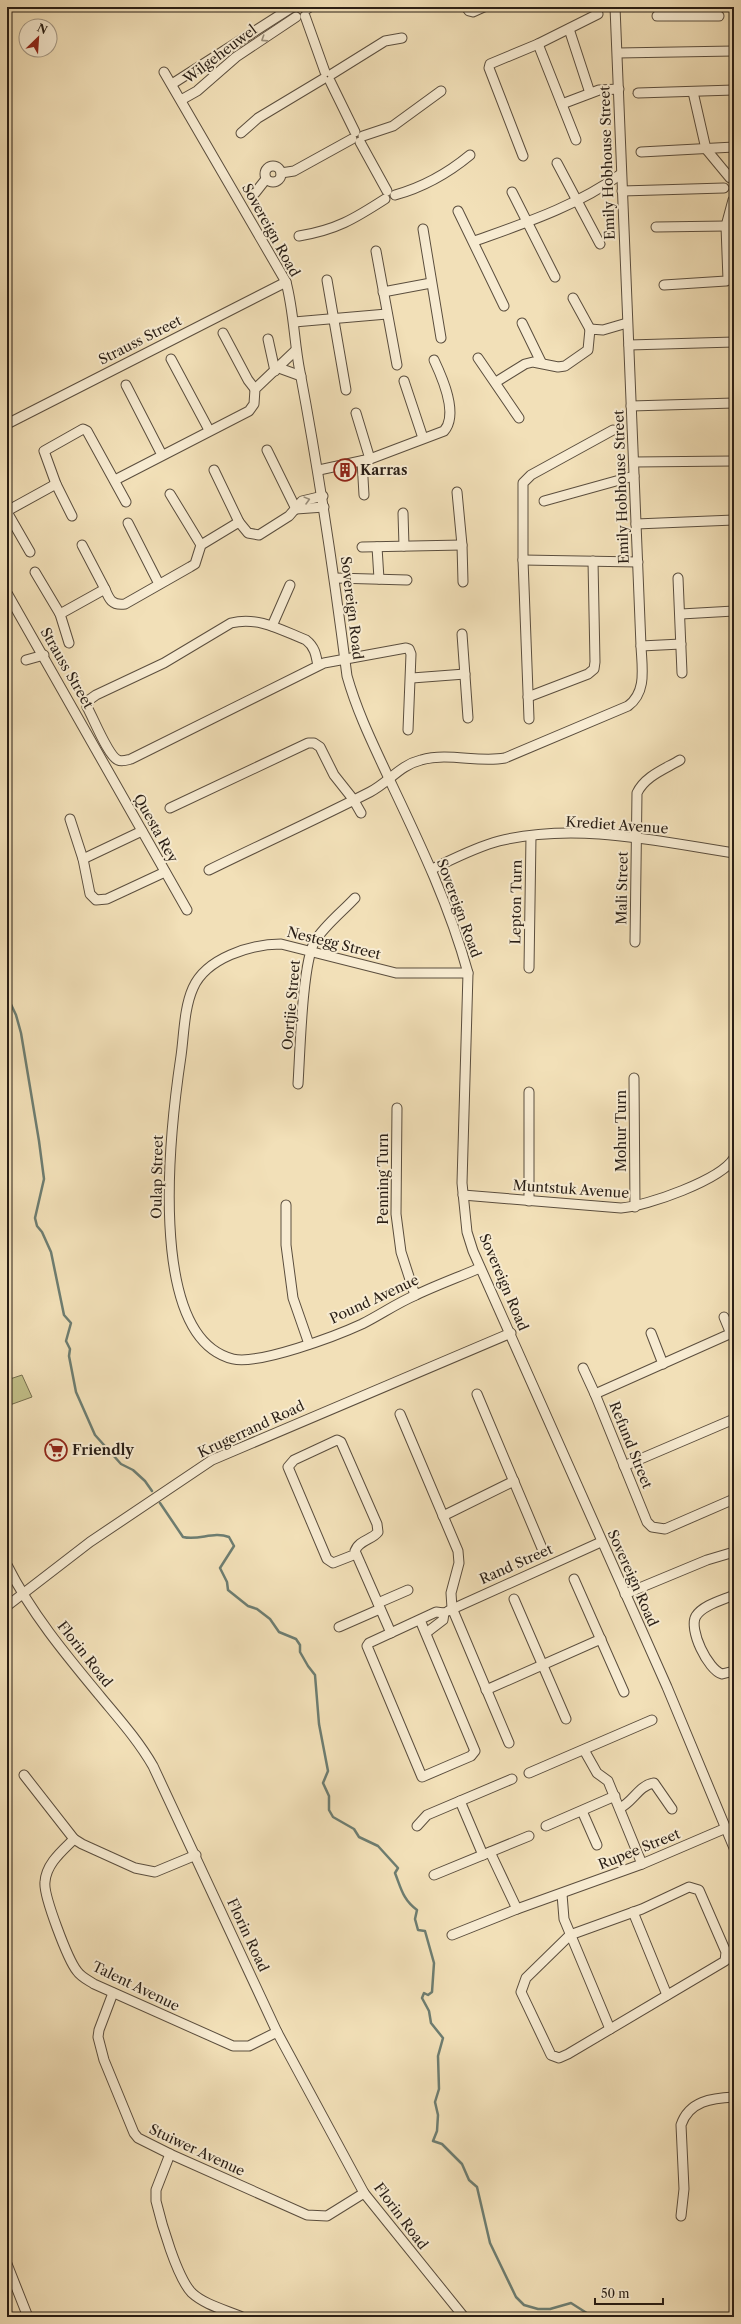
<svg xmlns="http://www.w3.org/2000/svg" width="741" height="2324" font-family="'Libre Caslon Text',serif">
<rect width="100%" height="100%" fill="#f2e0b8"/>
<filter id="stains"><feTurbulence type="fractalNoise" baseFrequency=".005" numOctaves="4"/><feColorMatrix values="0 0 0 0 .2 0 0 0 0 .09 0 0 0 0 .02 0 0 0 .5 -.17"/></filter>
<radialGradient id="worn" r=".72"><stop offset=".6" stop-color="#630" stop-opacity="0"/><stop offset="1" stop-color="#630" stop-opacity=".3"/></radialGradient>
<path fill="#c2c089" stroke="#766f4f" d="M22,1375l10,22 -25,9v-26z"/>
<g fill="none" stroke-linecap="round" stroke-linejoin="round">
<g stroke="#6d7d71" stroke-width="2.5">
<path d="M7,991l2,1 -2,3"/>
<path d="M7,996l9,19 5,18 18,108 5,38 -9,39 2,8 5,6 9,20 13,63 7,8 -5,18 4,8 -1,7 7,36 19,43 26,29 12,6 12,11 7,10"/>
<path d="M160,1503l23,34c16,4 30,-6 46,0l5,9 -14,22 7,14 1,8 20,16 9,3 13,10 9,13 17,7 4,6v7l8,14 7,9 4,49 9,47 -5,12 6,13v14l4,7 21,12 5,8 19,9 20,22 -3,5c6,15 8,27 22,37l-2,9 3,11 7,1 9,32 -2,29 -4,3 -4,-2 -2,5 7,13 2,12 12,15 -5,18 1,33 -4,13 3,13 -1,16 -4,10 9,3 20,20 7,16 8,7 13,56 26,54 8,8 14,4h12l21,-6 22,14"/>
</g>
<g stroke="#5b4e3e" stroke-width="11">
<g id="minor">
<path d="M466,7l3,4 4,1 11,-5"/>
<path d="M307,9l3,-2"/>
<path d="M305,16l20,56"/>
<path d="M657,16h62"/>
<path d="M569,29l21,64"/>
<path d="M538,44l38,96"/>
<path d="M618,53l116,-2"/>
<path d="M164,72l122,210c8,30 8,60 14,90 19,101 34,202 47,304 11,39 28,72 45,109 29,61 58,122 76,188l-6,210 5,49 6,19 194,436 67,161"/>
<path d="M332,74l53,-33 17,-3"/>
<path d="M330,81l25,51"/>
<path d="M172,84l119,-76"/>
<path d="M693,92l13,57 24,29"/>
<path d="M638,93l96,-3"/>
<path d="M181,100l16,-9 39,-34 60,-40"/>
<path d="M562,104l37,-14 20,-1"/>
<path d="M241,133l17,-15 65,-39"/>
<path d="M363,136l30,-10 48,-35"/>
<path d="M360,142l27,49"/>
<path d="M641,152l93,-5"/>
<path d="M523,156l-34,-88 1,-4 48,-20 60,-30"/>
<path d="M557,163l43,81"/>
<circle cx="273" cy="174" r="8"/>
<path d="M281,173l13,-2 58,-32"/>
<path d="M622,191l102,-3"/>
<path d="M512,192l43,85"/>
<path d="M255,193l11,-14"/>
<path d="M395,195c29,-8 52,-21 75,-40"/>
<path d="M458,211l46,95"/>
<path d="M656,227l70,-1"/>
<path d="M423,229l18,109"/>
<path d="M299,236c37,-6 55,-17 86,-37"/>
<path d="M475,241c50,-18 102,-35 146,-67"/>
<path d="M376,251l21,114"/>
<path d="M327,280l19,110"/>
<path d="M664,285l62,-4 2,-1 -2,-54 7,-26"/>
<path d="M383,292l48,-9"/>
<path d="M573,298l17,31"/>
<path d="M294,322l93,-8"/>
<path d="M522,323l19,39"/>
<path d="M223,333l25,47 7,9"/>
<path d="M268,339l7,32"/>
<path d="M629,345l105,-3"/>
<path d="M478,358l41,60"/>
<path d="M171,359l38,71"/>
<path d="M279,368l22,8"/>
<path d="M404,381l19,57"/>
<path d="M496,382l29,-18 8,-2 25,5 7,-1 23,-16 2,-21 13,1 24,-7"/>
<path d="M126,385l36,70"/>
<path d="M631,406l103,-3"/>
<path d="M356,413l14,46"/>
<path d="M7,424l279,-142"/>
<path d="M267,450l29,59"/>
<path d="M362,461l2,34"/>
<path d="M634,462l100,-1"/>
<path d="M214,470l25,52"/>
<path d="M319,470l51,-11 74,-28c15,-17 -2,-54 -10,-71"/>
<path d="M115,480l134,-69 5,-7 1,-15 41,-39"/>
<path d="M457,492l5,53 1,37"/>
<path d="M170,494l31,51"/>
<path d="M544,501l90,-25"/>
<path d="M296,509l28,-2"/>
<path d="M7,511l49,-27"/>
<path d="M7,512l23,40"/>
<path d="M403,513l1,33"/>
<path d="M72,516l-16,-32 -12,-33 39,-22 4,2 39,71"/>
<path d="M128,523l31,61"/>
<path d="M636,524l98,-4"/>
<path d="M82,545l23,44"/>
<path d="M362,547l100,-2"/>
<path d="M377,547l2,32"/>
<path d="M523,560l115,2"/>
<path d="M35,572l25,42"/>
<path d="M335,578l72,2"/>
<path d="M678,578l4,95"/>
<path d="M7,593l180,317"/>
<path d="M681,614l53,-3"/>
<path d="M272,626l18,-41"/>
<path d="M462,634l6,84"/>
<path d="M69,643l-9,-29 45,-25c4,10 7,17 20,15l65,-37 5,-3 6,-19 38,-23 9,11 11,2 30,-19 13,-15 21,-5"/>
<path d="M641,646l40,-2"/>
<path d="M26,660l18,-5"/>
<path d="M318,666c-2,-11 -3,-19 -12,-26 -25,-10 -48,-24 -75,-17l-67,40 -68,32 -7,5 -2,7c6,10 21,49 31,53 4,2 9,0 13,-1l187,-93 6,-3 82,-15 3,1 2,5 -3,76"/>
<path d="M412,678l53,-4"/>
<path d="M528,697l60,-23 6,-5 1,-7 -2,-101"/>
<path d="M529,719l-6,-159v-77l8,-8 82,-45"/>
<path d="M170,808l138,-65h6l6,4 14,28 19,24 8,14"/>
<path d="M70,819l13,40 7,35 6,6 11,-1 58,-27"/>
<path d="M83,859l59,-28"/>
<path d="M432,869c21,-10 44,-22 67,-28 77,-19 158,0 235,12"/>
<path d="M209,870c53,-26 108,-51 161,-78 18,-9 30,-27 51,-32 28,-8 56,3 84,-2l123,-52c19,-14 14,-38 13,-60l-26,-639"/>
<path d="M635,942l2,-149c8,-17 28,-24 43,-33"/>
<path d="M529,968l2,-132"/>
<path d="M468,973h-72l-115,-29c-30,0 -75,14 -88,44 -9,20 -9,47 -12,68 -10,67 -37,281 52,303 26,6 103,-23 129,-35 18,-9 35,-21 54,-29 21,-10 43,-18 64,-27"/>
<path d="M634,1078l1,129"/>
<path d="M298,1084c2,-29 4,-122 17,-143 10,-16 27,-29 40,-43"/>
<path d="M397,1108l-1,106 5,38 14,43"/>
<path d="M463,1195l158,13c26,-2 100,-28 113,-50"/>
<path d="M529,1201v-109"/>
<path d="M286,1205v40l7,53 16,46"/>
<path d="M724,1317l7,17"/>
<path d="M734,1332l-139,62 52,128 5,5 13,2 69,-30"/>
<path d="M651,1333l12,31"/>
<path d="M583,1368l12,26"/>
<path d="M477,1394l67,159"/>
<path d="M400,1414l58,137 1,12 -8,30 1,15 57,135"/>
<path d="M624,1466l110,-47"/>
<path d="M443,1516l71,-35"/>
<path d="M356,1554l-23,9 -6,-4 -39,-92 6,-7 43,-20 4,2 36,82 1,8c-6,8 -19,8 -23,19l36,82"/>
<path d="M7,1565c24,48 59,90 93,131 19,23 38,44 53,70l124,266 87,161 100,124"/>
<path d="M574,1579l50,113"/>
<path d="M625,1594l82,-34 27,-8"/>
<path d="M734,1595c-11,5 -31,10 -38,21 -8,13 12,54 26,58l12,-3"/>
<path d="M514,1599l52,120"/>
<path d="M378,1603l30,-13"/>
<path d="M7,1606l83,-64 122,-82 299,-127"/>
<path d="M448,1611l153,-69"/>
<path d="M420,1620l55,131 -4,5 -49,21 -55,-131 2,-3 67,-31 8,1"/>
<path d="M339,1627l41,-18"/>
<path d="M426,1633l17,-13 1,-7"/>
<path d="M486,1690l115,-51"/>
<path d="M584,1750l13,23 11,8 34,83"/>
<path d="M529,1773l123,-53"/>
<path d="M24,1775l50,64 8,5 53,24 20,4 41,-17"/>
<path d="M460,1801l23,54"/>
<path d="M620,1808c13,-6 19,-23 34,-25l18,26"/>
<path d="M582,1811l15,34"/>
<path d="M417,1826l10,-11 85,-36"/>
<path d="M546,1826l69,-30"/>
<path d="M74,1839c-12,12 -28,25 -29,43 -2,13 23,78 32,89 4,6 11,9 17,13l139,62h16l28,-14"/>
<path d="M490,1852l27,57"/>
<path d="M434,1875l95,-39"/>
<path d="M689,1887l10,3 27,62 -1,9 -157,93 -9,4 -8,-3 -30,-63 5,-14 44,-43 72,-26z"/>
<path d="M562,1894l2,25 46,110"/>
<path d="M633,1912l34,83"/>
<path d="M452,1935l65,-26 125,-45 84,-36"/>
<path d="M113,1993l-14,37 -1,7 6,23 30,73 4,5 32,16 137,61 20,1 37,-23"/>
<path d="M170,2154l-14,36v11c5,21 21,77 36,92 13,12 34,17 50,24"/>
<path d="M681,2216l3,-27 -3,-64c8,-24 31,-27 53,-28"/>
<path d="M7,2264l21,53"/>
</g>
</g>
<use href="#minor" stroke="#f7ebd1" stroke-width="9"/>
</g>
<defs><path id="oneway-chevron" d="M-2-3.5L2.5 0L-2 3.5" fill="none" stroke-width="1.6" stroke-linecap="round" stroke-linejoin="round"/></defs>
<g stroke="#9a8f7c">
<use href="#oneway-chevron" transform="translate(264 39) rotate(147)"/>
<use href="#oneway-chevron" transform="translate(307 500) rotate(-15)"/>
</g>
<defs>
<g id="building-ring" transform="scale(1.15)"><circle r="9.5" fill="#f7ebd1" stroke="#8f2418" stroke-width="1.5"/><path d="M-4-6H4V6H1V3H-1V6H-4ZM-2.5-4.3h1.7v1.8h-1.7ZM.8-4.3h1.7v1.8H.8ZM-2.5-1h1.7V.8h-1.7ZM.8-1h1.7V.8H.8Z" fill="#8f2418"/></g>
<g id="supermarket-ring" transform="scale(1.15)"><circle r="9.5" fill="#f7ebd1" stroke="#8f2418" stroke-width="1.5"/><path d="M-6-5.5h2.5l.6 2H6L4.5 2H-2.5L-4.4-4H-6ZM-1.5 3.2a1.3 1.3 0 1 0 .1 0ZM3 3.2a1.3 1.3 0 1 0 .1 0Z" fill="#8f2418"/></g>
</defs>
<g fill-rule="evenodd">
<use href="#building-ring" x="345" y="470"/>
<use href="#supermarket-ring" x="56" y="1450"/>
</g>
<g text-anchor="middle" stroke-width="4" stroke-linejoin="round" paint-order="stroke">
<g font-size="14" fill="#291e15" stroke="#f7ebd1">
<text transform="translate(220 54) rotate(-37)" y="5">Wilgeheuwel</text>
<text transform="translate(607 163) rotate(-92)" y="5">Emily Hobhouse Street</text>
<text transform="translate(271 230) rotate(61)" y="5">Sovereign Road</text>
<text transform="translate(140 340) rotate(-27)" y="5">Strauss Street</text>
<text transform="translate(621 487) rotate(-92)" y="5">Emily Hobhouse Street</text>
<text transform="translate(352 608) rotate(83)" y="5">Sovereign Road</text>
<text transform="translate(67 668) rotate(60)" y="5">Strauss Street</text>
<text transform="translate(617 825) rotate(4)" y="5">Krediet Avenue</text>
<text transform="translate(156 828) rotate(61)" y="5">Questa Rey</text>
<text transform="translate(622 888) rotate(-89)" y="5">Mali Street</text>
<text transform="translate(516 902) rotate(-89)" y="5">Lepton Turn</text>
<text transform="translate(459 908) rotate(70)" y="5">Sovereign Road</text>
<text transform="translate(334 943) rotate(14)" y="5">Nestegg Street</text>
<text transform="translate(291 1005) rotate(-85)" y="5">Oortjie Street</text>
<text transform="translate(621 1131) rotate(-90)" y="5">Mohur Turn</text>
<text transform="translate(157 1177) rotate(-89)" y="5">Oulap Street</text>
<text transform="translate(383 1179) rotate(-90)" y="5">Penning Turn</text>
<text transform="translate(571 1189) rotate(4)" y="5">Muntstuk Avenue</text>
<text transform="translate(504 1282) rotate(67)" y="5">Sovereign Road</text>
<text transform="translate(374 1299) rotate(-25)" y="5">Pound Avenue</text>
<text transform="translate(251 1429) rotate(-25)" y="5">Krugerrand Road</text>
<text transform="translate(631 1445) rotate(68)" y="5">Refund Street</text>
<text transform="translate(516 1564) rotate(-24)" y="5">Rand Street</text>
<text transform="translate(633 1578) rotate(66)" y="5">Sovereign Road</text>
<text transform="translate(85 1654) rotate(52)" y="5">Florin Road</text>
<text transform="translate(639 1849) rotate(-22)" y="5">Rupee Street</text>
<text transform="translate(248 1935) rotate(65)" y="5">Florin Road</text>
<text transform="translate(136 1986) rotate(26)" y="5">Talent Avenue</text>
<text transform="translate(197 2150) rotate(25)" y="5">Stuiwer Avenue</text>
<text transform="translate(401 2216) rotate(53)" y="5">Florin Road</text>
</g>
<g font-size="14" font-weight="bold" fill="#291e15" stroke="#f7ebd1" text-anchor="start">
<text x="360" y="475">Karras</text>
<text x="72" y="1455">Friendly</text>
</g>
</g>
<rect width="741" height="2324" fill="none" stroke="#f2e0b8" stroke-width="24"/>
<rect x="8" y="8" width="725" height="2308" fill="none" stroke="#291e15" stroke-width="2"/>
<rect x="12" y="12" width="717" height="2300" fill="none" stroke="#291e15"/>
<g transform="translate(38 38) rotate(25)"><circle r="19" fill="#f7ebd1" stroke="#a59986"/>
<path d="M0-3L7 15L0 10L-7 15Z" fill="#8f2418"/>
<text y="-6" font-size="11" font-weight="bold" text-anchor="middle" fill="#291e15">N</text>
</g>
<path d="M595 2298v6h68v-6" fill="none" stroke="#291e15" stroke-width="2"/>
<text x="601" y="2298" font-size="12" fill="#291e15" stroke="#f7ebd1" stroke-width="3" paint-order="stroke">50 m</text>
<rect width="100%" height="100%" filter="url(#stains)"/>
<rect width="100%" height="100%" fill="url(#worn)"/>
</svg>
